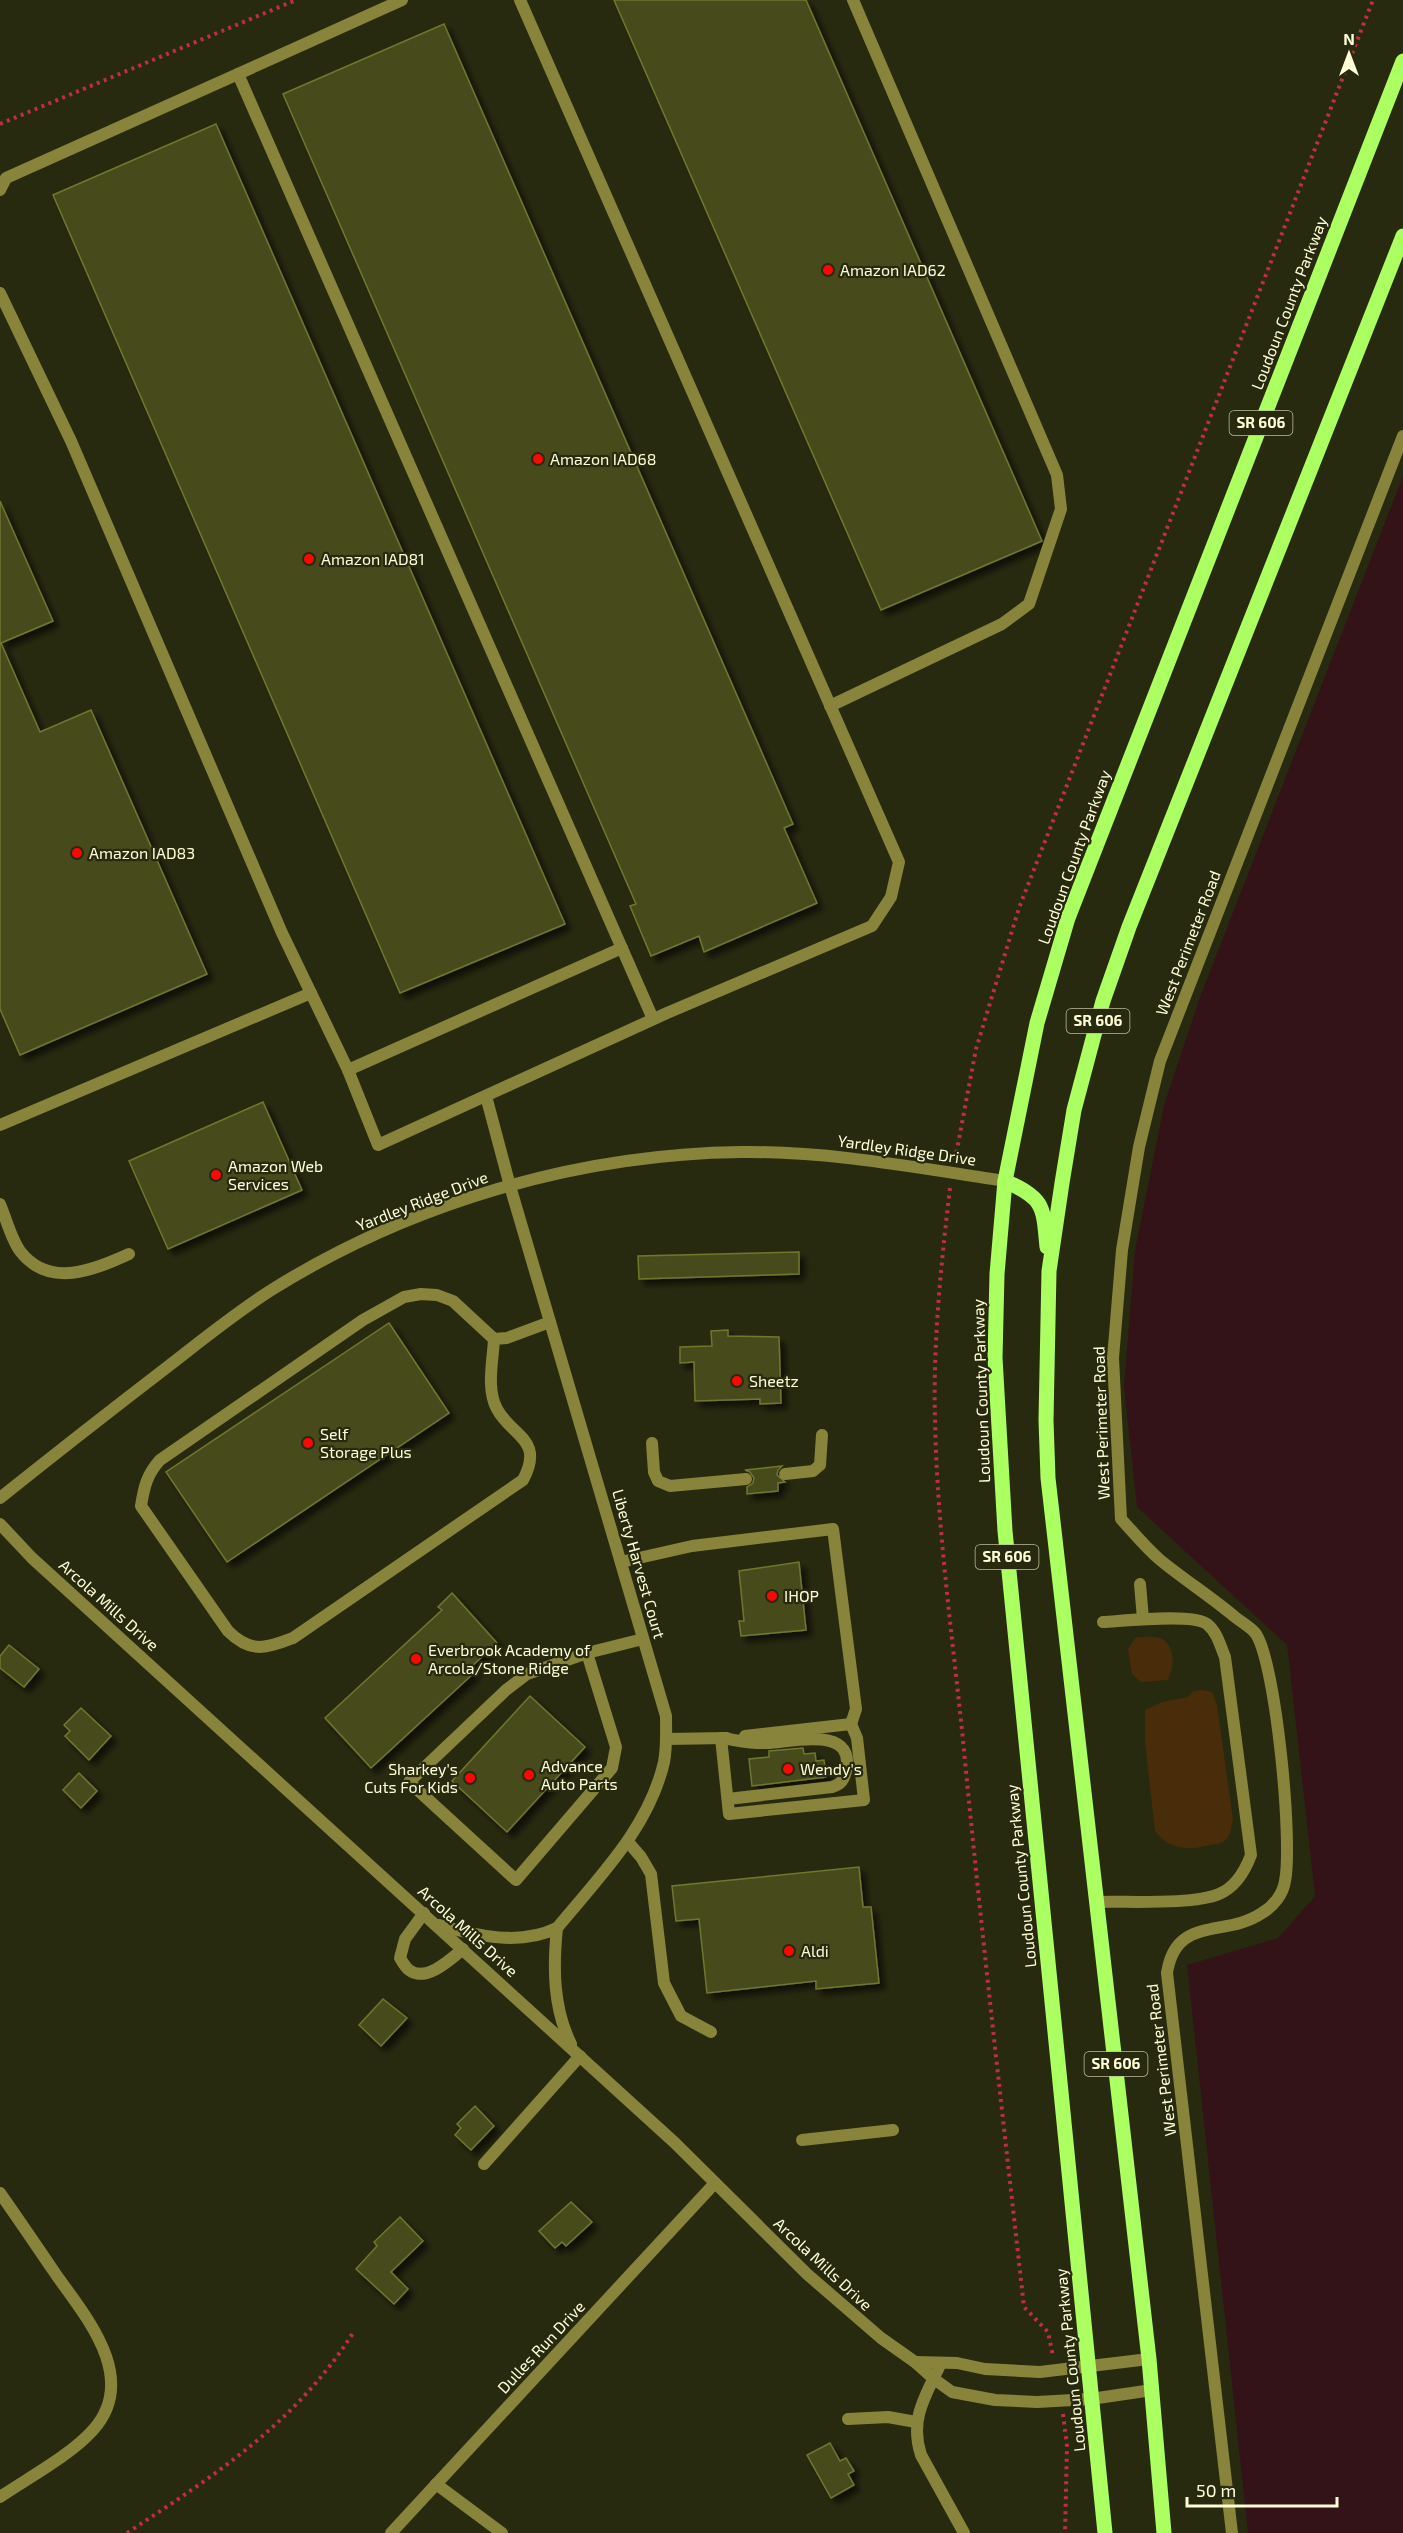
<svg xmlns="http://www.w3.org/2000/svg" width="1403" height="2533" font-family="'Exo 2',sans-serif">
<defs>
<filter id="shadow"><feDropShadow dx="5.5" dy="5.5" stdDeviation="3" flood-color="#0009"/></filter>
</defs>
<rect width="100%" height="100%" fill="#282a10"/>
<path fill="#341318" d="M1403,476v2057h-155l-61,-568 91,-27 37,-42 -28,-251 -150,-138 -13,-120 11,-137 29,-145 36,-108z"/>
<g fill="#492c0a">
<path d="M1136,1637c7,1 18,-1 24,1 16,6 15,32 7,42l-26,2 -9,-8 -4,-25z"/>
<path d="M1203,1690l9,2 5,13 16,115c-2,7 -2,17 -9,21 -3,3 -10,3 -14,4 -21,6 -41,5 -55,-14l-10,-89v-32l17,-8 26,-5 5,-6z"/>
</g>
<g fill="#464b1c" stroke="#70772e" stroke-width="1.5" filter="url(#shadow)">
<path d="M614,0h192l236,541 -161,69z"/>
<path d="M444,24l349,800 -9,4 33,75 -113,49 -5,-16 -48,20 -21,-50 6,-2 -353,-810z"/>
<path d="M216,124l349,800 -165,69 -347,-798z"/>
<path d="M0,501l53,120 -52,22 39,89 51,-22 116,264 -187,81 -20,-46z"/>
<path d="M263,1102l39,88 -134,59 -39,-88z"/>
<path d="M799,1252v22l-160,5 -1,-23z"/>
<path d="M389,1323l60,90 -222,149 -61,-90z"/>
<path d="M728,1330v6l51,1 2,66 -21,1v-5l-65,2 -1,-39 -14,1v-16l32,-1 -1,-15z"/>
<path d="M782,1466l-4,4 -1,5 8,7 -7,1v8l-31,3v-7l6,-4 1,-5 -4,-6 -5,-2z"/>
<path d="M799,1562l7,68 -65,6 -2,-15h5l-5,-50z"/>
<path d="M452,1593l45,50 -27,25 4,5 -103,95 -46,-50 117,-108 -4,-3z"/>
<path d="M9,1645l30,24 -15,18 -24,-19v-12z"/>
<path d="M530,1696l55,51 -78,85 -55,-51z"/>
<path d="M81,1708l30,28 -22,24 -24,-24 5,-5 -6,-6z"/>
<path d="M803,1748l1,6 11,-1 1,8 8,-1 2,17 -74,9 -3,-27 20,-2v-6z"/>
<path d="M79,1773l18,18 -16,17 -18,-18z"/>
<path d="M859,1867l4,40h8l8,76 -63,6v-8l-109,12 -8,-74 -23,2 -4,-35z"/>
<path d="M383,1999l24,19 -26,28 -22,-21z"/>
<path d="M475,2106l19,20 -23,24 -16,-15 6,-7 -4,-4z"/>
<path d="M571,2202l21,20 -26,24 -4,-4 -7,6 -16,-17z"/>
<path d="M400,2217l23,24 -32,31 17,17 -14,15 -38,-35 21,-23 -3,-4z"/>
<path d="M830,2443l10,18 6,-3 8,13 -6,3 6,11 -23,13 -24,-43z"/>
</g>
<g fill="none" stroke-linecap="round" stroke-linejoin="round">
<g stroke="#bd2f46" stroke-width="4" stroke-dasharray="3 4.5" stroke-linecap="butt">
<path d="M0,124l296,-124"/>
<path d="M955,1160l21,-111 43,-141 354,-908"/>
<path d="M950,1188c-9,77 -17,154 -15,231 2,107 17,214 28,321 18,189 40,378 61,567l24,25 5,24"/>
<path d="M1063,2414l4,32 -2,87"/>
<path d="M127,2533c88,-58 168,-109 226,-200"/>
</g>
<g stroke="#89843b" stroke-width="12">
<path d="M402,0l-164,74 415,945"/>
<path d="M520,0l379,862 -8,35 -19,29 -205,87 -289,132 -30,-75 274,-122"/>
<path d="M0,190l6,-12 232,-104"/>
<path d="M0,293l71,148 211,492 66,137"/>
<path d="M830,706l172,-82 27,-20 32,-95 -4,-34 -204,-475"/>
<path d="M486,1096l24,90"/>
<path d="M0,1125l311,-132"/>
<path d="M0,1204c6,14 11,35 20,47 29,38 74,19 109,3"/>
<path d="M494,1339c-1,22 -8,50 3,70 14,27 48,30 26,71l-230,158c-27,10 -42,16 -65,-7l-87,-125c3,-19 6,-32 19,-46l203,-140 41,-23 17,-3 16,1 16,6 41,38 13,-1 43,-16"/>
<path d="M652,1443l2,29 4,9 12,5 76,-7"/>
<path d="M785,1474l28,-3 7,-6 2,-30"/>
<path d="M621,1562l71,-16 141,-17 23,180 -5,15"/>
<path d="M1140,1584l3,35"/>
<path d="M587,1653l29,94 -4,21 -96,112 -107,-98 97,-92 21,-16 60,-21 56,-14"/>
<path d="M745,1736l106,-12"/>
<path d="M721,1738l8,76 135,-14 -7,-62 -6,-14"/>
<path d="M721,1738c15,2 31,6 46,5 25,-1 89,-18 79,28 -2,9 -5,13 -14,16l-104,12"/>
<path d="M666,1739l61,-1"/>
<path d="M628,1842l13,15 10,17 13,109 17,33 30,16"/>
<path d="M1098,1902c31,-1 95,3 121,-8 17,-7 26,-23 32,-39l-26,-198c-5,-12 -8,-25 -18,-33 -14,-11 -84,-3 -104,-2"/>
<path d="M424,1913l-19,26 -5,19c2,3 5,9 9,12 17,13 42,-11 54,-21"/>
<path d="M802,2140l91,-10"/>
<path d="M484,2164l96,-108"/>
<path d="M0,2193c19,27 38,55 57,83 30,42 82,103 36,154 -22,25 -65,48 -93,67"/>
<path d="M848,2419l40,-2 28,5"/>
<path d="M1232,2533l-65,-560c9,-58 58,-35 95,-60 12,-7 21,-19 23,-32 8,-39 -9,-216 -29,-247 -5,-7 -15,-12 -21,-17 -25,-21 -52,-38 -76,-58 -14,-12 -26,-27 -38,-40l-8,-161 9,-108 17,-103 21,-86 243,-625"/>
</g>
<g stroke="#89843b" stroke-width="12">
<path d="M510,1186l156,530c0,15 1,31 -2,46 -15,66 -66,116 -107,166"/>
<path d="M0,1498c55,-44 110,-87 166,-130 35,-27 69,-55 107,-79 138,-86 305,-135 468,-137 89,-1 177,16 264,29"/>
<path d="M941,2363c-15,32 -32,56 -20,92l43,78"/>
<path d="M436,2484l66,49"/>
<path d="M391,2533l324,-350"/>
</g>
<g stroke="#89843b" stroke-width="12">
<path d="M0,1524l32,34 643,585 132,131 74,64 34,24 19,17 18,13 43,8 42,2 54,-3 61,-9"/>
<path d="M439,1925c38,11 81,21 118,3"/>
<path d="M557,1928c-4,39 -4,80 14,116"/>
<path d="M915,2362l42,1 28,6 55,3 109,-13"/>
</g>
<g stroke="#acff60" stroke-width="15">
<path d="M1005,1181c40,18 38,25 42,66"/>
<path d="M1105,2533l-100,-1002 -10,-173 2,-84 8,-93 32,-158 31,-105 335,-857"/>
<path d="M1164,2533l-15,-174 -101,-881 -2,-58 3,-149 13,-88 12,-73 29,-109 26,-74 274,-691"/>
</g>
</g>
<g fill="#ff0506" stroke="#282a10" stroke-width="2">
<circle cx="828" cy="270" r="6"/>
<circle cx="538" cy="459" r="6"/>
<circle cx="309" cy="559" r="6"/>
<circle cx="77" cy="853" r="6"/>
<circle cx="216" cy="1175" r="6"/>
<circle cx="737" cy="1381" r="6"/>
<circle cx="308" cy="1443" r="6"/>
<circle cx="772" cy="1596" r="6"/>
<circle cx="416" cy="1659" r="6"/>
<circle cx="788" cy="1769" r="6"/>
<circle cx="529" cy="1775" r="6"/>
<circle cx="470" cy="1778" r="6"/>
<circle cx="789" cy="1951" r="6"/>
</g>
<g text-anchor="middle" stroke-width="4.5" stroke-linejoin="round" paint-order="stroke">
<g fill="#282a10" stroke="#bebf9d" stroke-width="1.5">
<rect x="1229.5" y="411" width="63" height="24" rx="4.5"/>
<rect x="1066.5" y="1009" width="63" height="24" rx="4.5"/>
<rect x="975.5" y="1545" width="63" height="24" rx="4.5"/>
<rect x="1084.5" y="2052" width="63" height="24" rx="4.5"/>
</g>
<g font-size="15" font-weight="bold" fill="#ffffd9">
<text x="1261" y="428">SR 606</text>
<text x="1098" y="1026">SR 606</text>
<text x="1007" y="1562">SR 606</text>
<text x="1116" y="2069">SR 606</text>
</g>
<g font-size="16" fill="#ffffd9" stroke="#282a10" text-anchor="start">
<text x="840" y="276">Amazon IAD62</text>
<text x="550" y="465">Amazon IAD68</text>
<text x="321" y="565">Amazon IAD81</text>
<text x="89" y="859">Amazon IAD83</text>
<text x="228" y="1172">Amazon Web<tspan x="228" dy="18">Services</tspan></text>
<text x="749" y="1387">Sheetz</text>
<text x="320" y="1440">Self<tspan x="320" dy="18">Storage Plus</tspan></text>
<text x="784" y="1602">IHOP</text>
<text x="428" y="1656">Everbrook Academy of<tspan x="428" dy="18">Arcola/Stone Ridge</tspan></text>
<text x="541" y="1772">Advance<tspan x="541" dy="18">Auto Parts</tspan></text>
<text x="458" y="1775" text-anchor="end">Sharkey's<tspan x="458" dy="18">Cuts For Kids</tspan></text>
<text x="800" y="1775">Wendy's</text>
<text x="801" y="1957">Aldi</text>
</g>
<g font-size="16" fill="#ffffd9" stroke="#282a10">
<text transform="translate(1289 303) rotate(-69)" y="6">Loudoun County Parkway</text>
<text transform="translate(1074 857) rotate(-70)" y="6">Loudoun County Parkway</text>
<text transform="translate(1188 943) rotate(-69)" y="6">West Perimeter Road</text>
<text transform="translate(907 1150) rotate(8)" y="6">Yardley Ridge Drive</text>
<text transform="translate(422 1201) rotate(-21)" y="6">Yardley Ridge Drive</text>
<text transform="translate(981 1391) rotate(-92)" y="6">Loudoun County Parkway</text>
<text transform="translate(1101 1423) rotate(-92)" y="6">West Perimeter Road</text>
<text transform="translate(639 1564) rotate(74)" y="6">Liberty Harvest Court</text>
<text transform="translate(109 1605) rotate(42)" y="6">Arcola Mills Drive</text>
<text transform="translate(1021 1876) rotate(-96)" y="6">Loudoun County Parkway</text>
<text transform="translate(468 1931) rotate(42)" y="6">Arcola Mills Drive</text>
<text transform="translate(1161 2060) rotate(-97)" y="6">West Perimeter Road</text>
<text transform="translate(823 2264) rotate(43)" y="6">Arcola Mills Drive</text>
<text transform="translate(541 2347) rotate(-47)" y="6">Dulles Run Drive</text>
<text transform="translate(1070 2360) rotate(-96)" y="6">Loudoun County Parkway</text>
</g>
</g>
<g transform="translate(1349 54)" stroke="#282a10" stroke-width="4.5" paint-order="stroke">
<path d="M0-4.5L10 22L0 15L-10 22Z" fill="#ffffd9"/>
<text y="-9" font-size="16" font-weight="bold" text-anchor="middle" fill="#ffffd9">N</text>
</g>
<path d="M1187 2497v9h150v-9" fill="none" stroke="#ffffd9" stroke-width="3"/>
<text x="1196" y="2497" font-size="18" fill="#ffffd9" stroke="#282a10" stroke-width="4.5" paint-order="stroke">50 m</text>
</svg>
